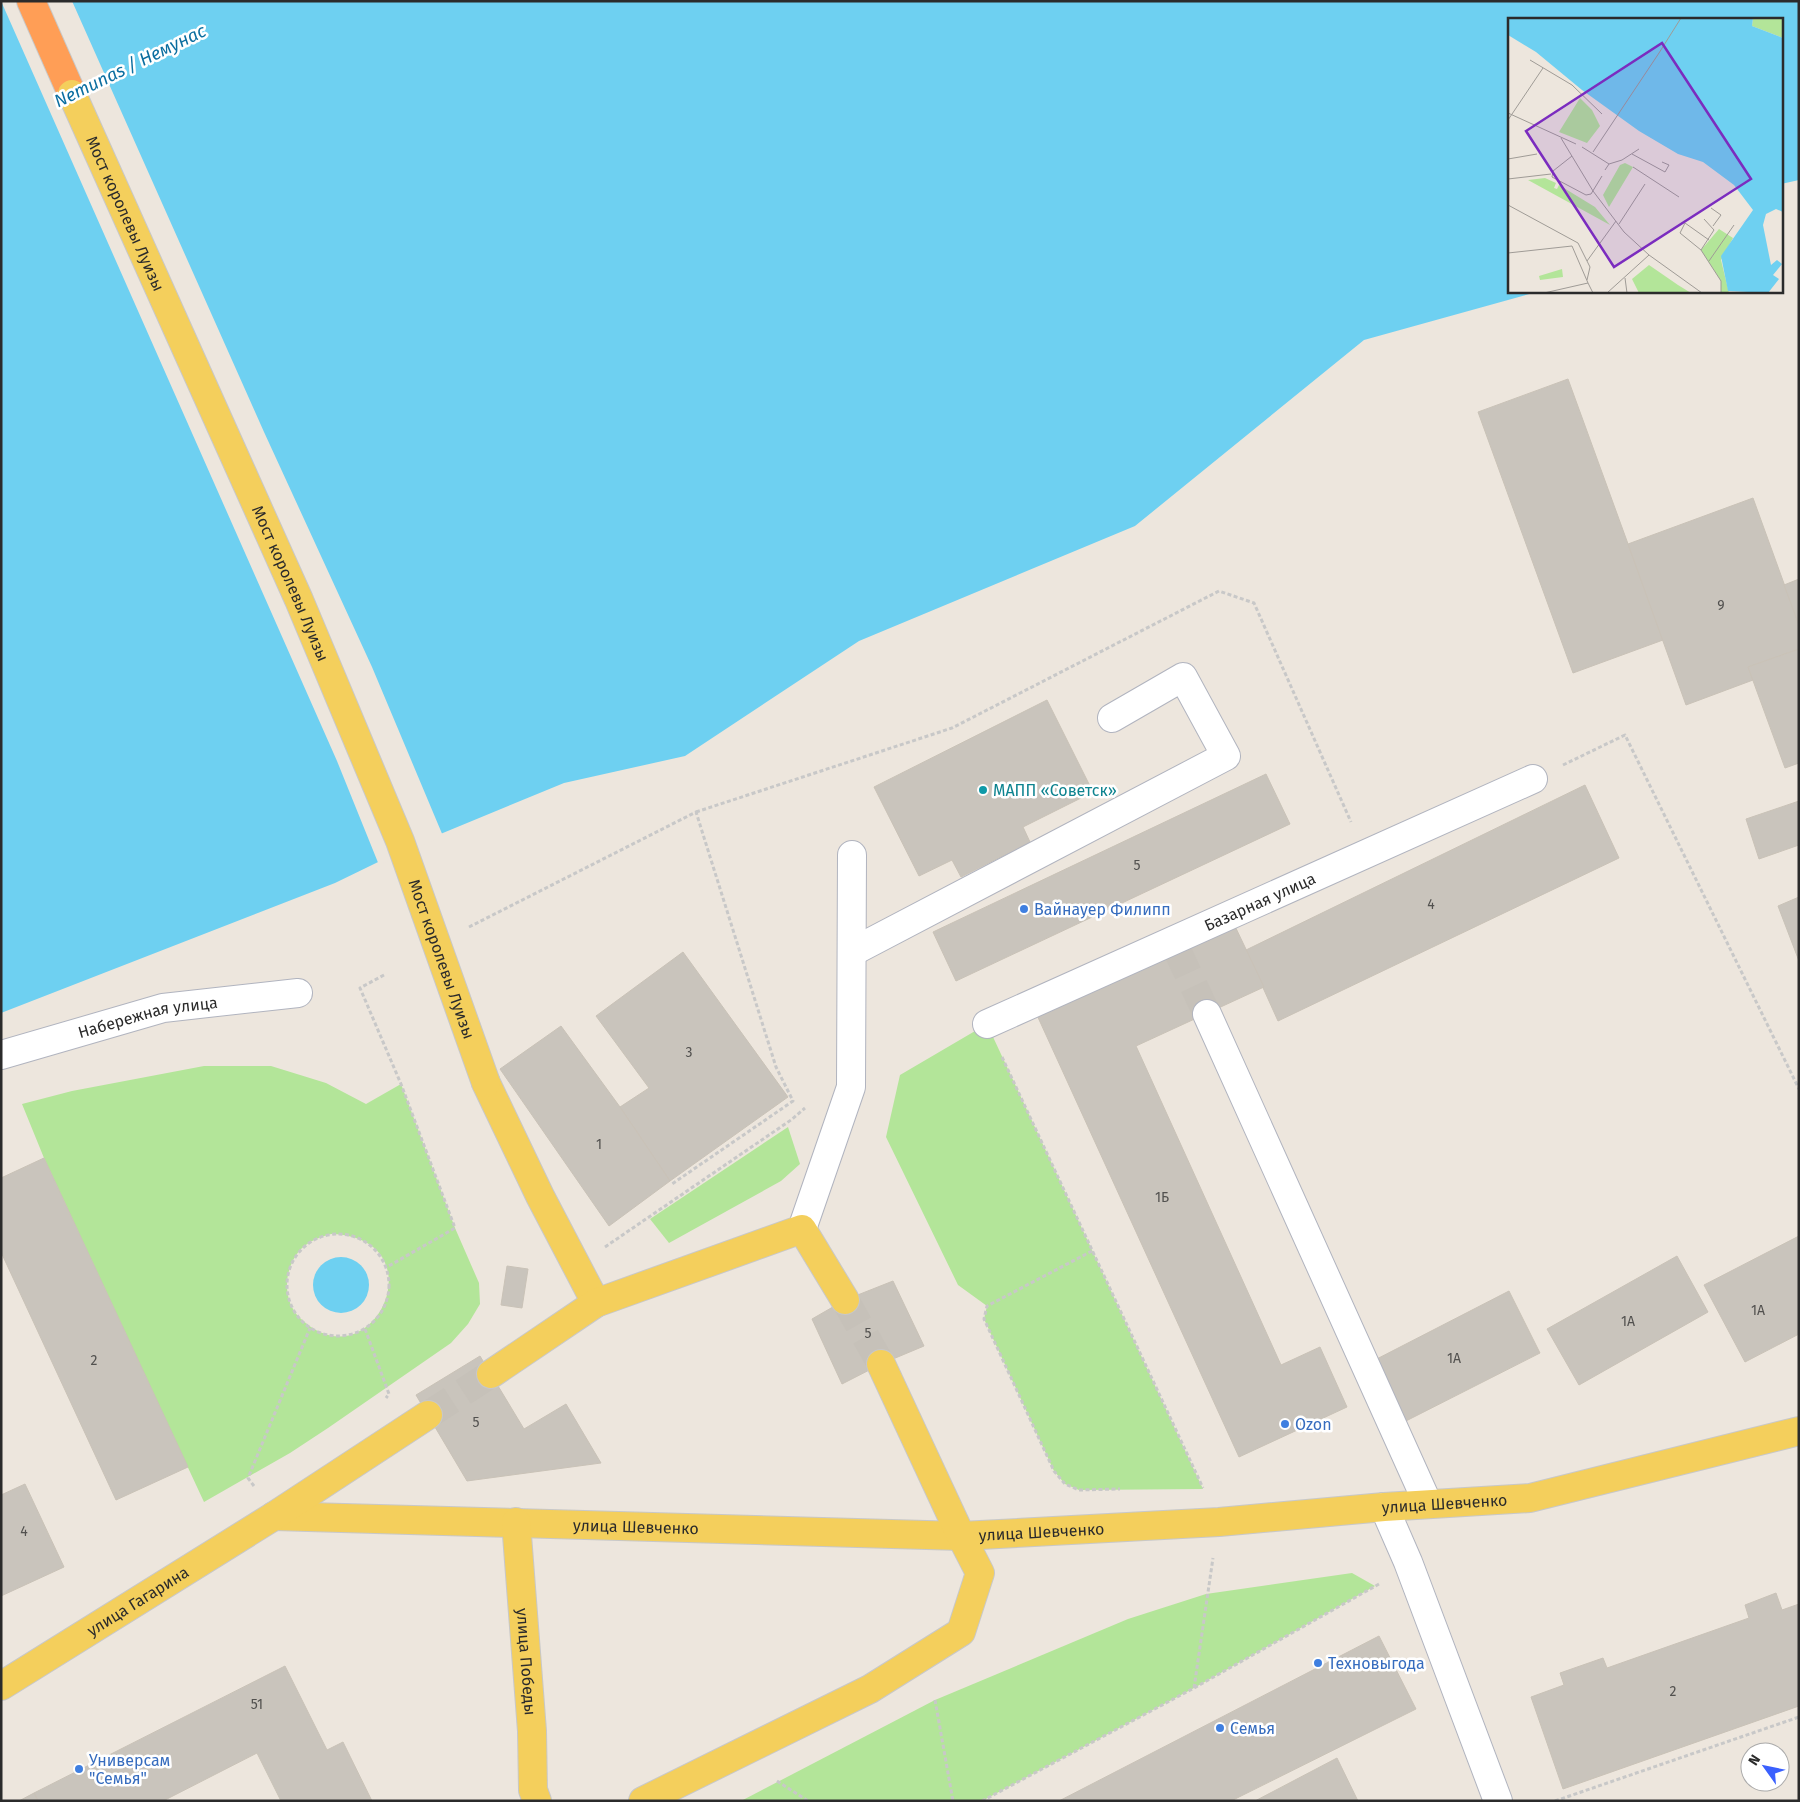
<svg xmlns="http://www.w3.org/2000/svg" width="1800" height="1802" font-family="'Fira Sans',sans-serif">
<rect width="100%" height="100%" fill="#ede6dd"/>
<g fill="#b3e599" fill-rule="evenodd">
<path d="M987,1024l216,465 -124,1 -14,-6 -11,-13 -70,-152 3,-13 -29,-21 -72,-148 14,-62z"/>
<path d="M204,1066h67l55,17 40,21 35,-20 54,144 24,55 1,21 -12,20 -17,19 -123,85 -38,25 -86,49 -160,-344 -22,-54 50,-13zM331,1234c110,3 42,154 -31,84 -18,-17 -17,-50 1,-69 8,-8 19,-12 30,-15z"/>
<path d="M788,1127l12,37 -19,17 -112,62 -19,-24z"/>
<path d="M1352,1573l23,13 -181,102 -212,113h-241l194,-101 193,-81 78,-25z"/>
</g>
<g fill="#6ed0f1">
<path d="M1,1h1798v179l-18,4v-165h-272v272h31l-176,49 -229,186 -276,115 -174,115 -121,27 -155,64 -74,36 -334,130z"/>
<circle cx="341" cy="1285" r="28"/>
</g>
<path fill="#ede6dd" d="M1,1h71l192,431 108,235 71,169 -64,29 -42,-104z"/>
<g fill="#c9c4bc" stroke="#c9c2b7">
<path d="M1568,379l95,261 -90,33 -95,-261z"/>
<path d="M1753,498l46,127v24l-51,18 5,13 -67,25 -58,-161z"/>
<path d="M1799,579v46l-15,-40z"/>
<path d="M1799,649v114l-14,5 -37,-101z"/>
<path d="M1047,700l46,92 -70,35 7,15 -69,35 -9,-17 -33,16 -45,-89z"/>
<path d="M1266,774l24,50 -334,157 -23,-49z"/>
<path d="M1585,785l34,73 -341,163 -32,-71z"/>
<path d="M1799,801v44l-40,14 -13,-40z"/>
<path d="M1799,897v64l-21,-55z"/>
<path d="M1233,922l31,65 -128,59 145,319 39,-18 27,60 -108,50 -203,-444z"/>
<path d="M683,952l105,145 -118,84 -50,-74 29,-19 -53,-72z"/>
<path d="M561,1026l59,81 50,74 -61,45 -109,-157z"/>
<path d="M44,1158l144,309 -72,33 -115,-248v-74z"/>
<path d="M1799,1236v98l-54,28 -41,-77z"/>
<path d="M1677,1256l31,56 -129,73 -32,-56z"/>
<path d="M507,1266l21,3 -6,39 -21,-3z"/>
<path d="M893,1281l31,65 -43,18 -39,20 -30,-65 33,-19z"/>
<path d="M1509,1291l31,62 -140,71 -31,-61z"/>
<path d="M480,1356l44,73 42,-25 35,59 -134,18 -51,-86z"/>
<path d="M25,1484l39,83 -63,29v-101z"/>
<path d="M1776,1593l6,17 17,-6v102l-236,83 -32,-92 33,-12 -4,-12 43,-15 4,10 142,-50 -4,-13z"/>
<path d="M1379,1636l37,73 -185,92h-172z"/>
<path d="M285,1666l42,84 16,-8 29,59h-91l-24,-48 -94,48h-125l-4,-8z"/>
<path d="M1337,1758l21,43h-103z"/>
<path d="M34,1793l4,8h-19z"/>
</g>
<g fill="none" stroke-linecap="round" stroke-linejoin="round">
<path stroke="#c6c1b9" stroke-width="28" stroke-dasharray="28 14" stroke-linecap="butt" d="M1176,948l31,66"/>
<g stroke="#c6c1b9" stroke-width="28" stroke-dasharray="28 14" stroke-linecap="butt">
<path d="M845,1300l36,64"/>
<path d="M428,1415l63,-41"/>
</g>
<g stroke="#b1b4bf" stroke-width="30">
<g id="minor">
<path d="M852,952l374,-196 -43,-79 -71,41"/>
<path d="M1207,1014l221,490"/>
<path id="s1" d="M987,1024l546,-245"/>
<path id="s2" d="M1,1055l162,-47 135,-15"/>
<path d="M802,1229l49,-142 1,-232"/>
<path d="M1384,1507l24,55 90,239"/>
</g>
</g>
<g stroke="#c8c8c8" stroke-width="30">
<g id="major">
<path d="M486,1083l54,113 56,107"/>
<path d="M491,1374l105,-71 206,-74 43,71"/>
<path id="s3" d="M274,1516l687,20 258,-14 165,-15 146,-9 269,-67"/>
<path id="s4" d="M516,1522l16,209 1,59 4,11"/>
<path id="s5" d="M1,1686l273,-170 154,-101"/>
<path d="M643,1801l227,-112 91,-57 19,-59 -19,-37 -80,-172"/>
</g>
</g>
<g stroke="#c8c8c8" stroke-width="30">
<path id="highway" d="M31,1l41,93"/>
</g>
<g stroke="#c8c8c8" stroke-width="3" stroke-dasharray="4 2.5" stroke-linecap="butt">
<path d="M1563,765l62,-30 174,354"/>
<path d="M696,812l256,-84 267,-137 35,12 97,219"/>
<path d="M469,927l227,-115 80,255 17,34 -121,83"/>
<path d="M384,975l-24,13 41,96 54,144 -68,39"/>
<path d="M1002,1057l201,431"/>
<circle cx="338" cy="1285" r="51"/>
<path d="M605,1247l186,-127 14,-12"/>
<path d="M1092,1251l-105,55 -3,13 70,152 11,13 14,6 41,-1"/>
<path d="M365,1329l24,65 -3,4"/>
<path d="M254,1486l-6,-8 62,-150"/>
<path d="M1194,1688l19,-130"/>
<path d="M935,1700l18,101"/>
<path d="M777,1781l31,20"/>
<path d="M982,1801l212,-113 185,-104"/>
<path d="M1555,1801l244,-84"/>
</g>
<use href="#minor" stroke="#fff" stroke-width="28"/>
<use href="#major" stroke="#f4cf5c" stroke-width="28"/>
<use href="#highway" stroke="#ff9e56" stroke-width="28"/>
<g stroke="#c8c8c8" stroke-width="30" stroke-linecap="butt">
<g id="major-bridge">
<path id="s6" d="M72,94l227,506 101,241 86,242"/>
</g>
</g>
<use href="#major-bridge" stroke="#f4cf5c" stroke-width="28"/>
</g>
<circle fill="#0f9aa8" stroke="#fff" stroke-width="2" cx="983" cy="790" r="5"/>
<g fill="#3f7fe0" stroke="#fff" stroke-width="2">
<circle cx="1024" cy="909" r="5"/>
<circle cx="1285" cy="1424" r="5"/>
<circle cx="1318" cy="1663" r="5"/>
<circle cx="1220" cy="1728" r="5"/>
<circle cx="79" cy="1769" r="5"/>
</g>
<g text-anchor="middle" stroke-width="5" stroke-linejoin="round" paint-order="stroke">
<g font-size="14" fill="#52514f">
<text x="1721" y="610">9</text>
<text x="1137" y="870">5</text>
<text x="1431" y="909">4</text>
<text x="689" y="1057">3</text>
<text x="599" y="1149">1</text>
<text x="1162" y="1202">1Б</text>
<text x="1758" y="1315">1А</text>
<text x="1628" y="1326">1А</text>
<text x="868" y="1338">5</text>
<text x="1454" y="1363">1А</text>
<text x="94" y="1365">2</text>
<text x="476" y="1427">5</text>
<text x="24" y="1536">4</text>
<text x="1673" y="1696">2</text>
<text x="257" y="1709">51</text>
</g>
<g font-size="16" fill="#2b2b2b" stroke="#fff">
<text dy="6" stroke="none"><textPath href="#s6" startOffset="131">Мост королевы Луизы</textPath></text>
<text dy="6" stroke="none"><textPath href="#s6" startOffset="536">Мост королевы Луизы</textPath></text>
<text dy="6" stroke="none"><textPath href="#s1" startOffset="299">Базарная улица</textPath></text>
<text dy="6" stroke="none"><textPath href="#s6" startOffset="941">Мост королевы Луизы</textPath></text>
<text dy="6" stroke="none"><textPath href="#s2" startOffset="152">Набережная улица</textPath></text>
<text dy="6" stroke="none"><textPath href="#s3" startOffset="1172">улица Шевченко</textPath></text>
<text dy="6" stroke="none"><textPath href="#s3" startOffset="362">улица Шевченко</textPath></text>
<text dy="6" stroke="none"><textPath href="#s3" startOffset="768">улица Шевченко</textPath></text>
<text dy="6" stroke="none"><textPath href="#s5" startOffset="161">улица Гагарина</textPath></text>
<text dy="6" stroke="none"><textPath href="#s4" startOffset="140">улица Победы</textPath></text>
</g>
<g font-size="16" fill="#0d838f" stroke="#fff" text-anchor="start">
<text x="993" y="796">МАПП «Советск»</text>
</g>
<g font-size="16" fill="#366cbe" stroke="#fff" text-anchor="start">
<text x="1034" y="915">Вайнауер Филипп</text>
<text x="1295" y="1430">Ozon</text>
<text x="1328" y="1669">Техновыгода</text>
<text x="1230" y="1734">Семья</text>
<text x="89" y="1766">Универсам<tspan x="89" dy="18">"Семья"</tspan></text>
</g>
<g font-size="18" font-style="italic" fill="#0b6ea0" stroke="#fff">
<text transform="translate(130 66) rotate(-26)" y="6">Nemunas / Немунас</text>
</g>
</g>
<g transform="translate(1508 18)">
<rect width="275" height="275" fill="#ede6dd"/>
<path d="M245,0h30v20l-31,-12zM72,80l12,12 8,16 -13,17 -28,-11zM117,145l8,4 -24,40 -6,-12 17,-30zM37,160l11,5 -2,5 3,1 2,-4 36,22 15,18 -82,-45zM211,211l14,9 -12,22 8,33h-8v-12l-20,-31zM141,247l29,20 13,8h-52l-7,-14zM54,251l1,8 -23,3 -1,-4z" fill="#b3e599"/>
<path d="M0,0h245l-1,8 31,12v174l-7,-3 -10,5 -3,11 8,40 6,-5 5,4 -9,11 6,4 -11,14 -40,-2 -7,-35 32,-46 -19,-25 -31,-23 -25,-8 -39,-23 -57,-41 -46,-38 -28,-17z" fill="#6ed0f1"/>
<path fill="none" stroke="#9f9b96" stroke-width="1" d="M151,35l22,-35M22,42l42,25 30,29M0,95l68,31M0,102l35,-52M53,120l32,53 31,41 25,23 53,38M74,129l27,17 -4,6M85,134l66,-99M124,136l33,18 4,-7 -7,-3M64,138l-19,15 -1,6 34,18 5,-1 11,-18M0,141l29,-5M101,146l13,-4 17,-11M125,149l46,30M0,161l43,-5M0,187l70,38 12,24 -3,13M203,190l10,7 -8,11M196,201l10,11 -13,20 20,31v12M111,206l26,-40M193,232l-21,-17 5,-10 24,17M0,235l64,-7 16,37M79,243l29,-40M201,243l25,-36M117,260l2,15M36,275l44,-10 5,10M99,275l42,-38"/>
<path fill="#7b2cbf" fill-opacity="0.15" stroke="#7b2cbf" stroke-width="2.5" d="M154,25l89,136 -137,88 -88,-136z"/>
<rect width="275" height="275" fill="none" stroke="#2b2b2b" stroke-width="2.5"/>
</g>
<rect width="1800" height="1802" fill="none" stroke="#2b2b2b" stroke-width="5"/>
<g transform="translate(1765 1767) rotate(303)"><circle r="24" fill="#ffffff" stroke="#aaaaaa"/>
<path d="M0-4L9 19L0 12L-9 19Z" fill="#3a60fe"/>
<text y="-8" font-size="14" font-weight="bold" text-anchor="middle" fill="#2b2b2b">N</text>
</g>
</svg>
